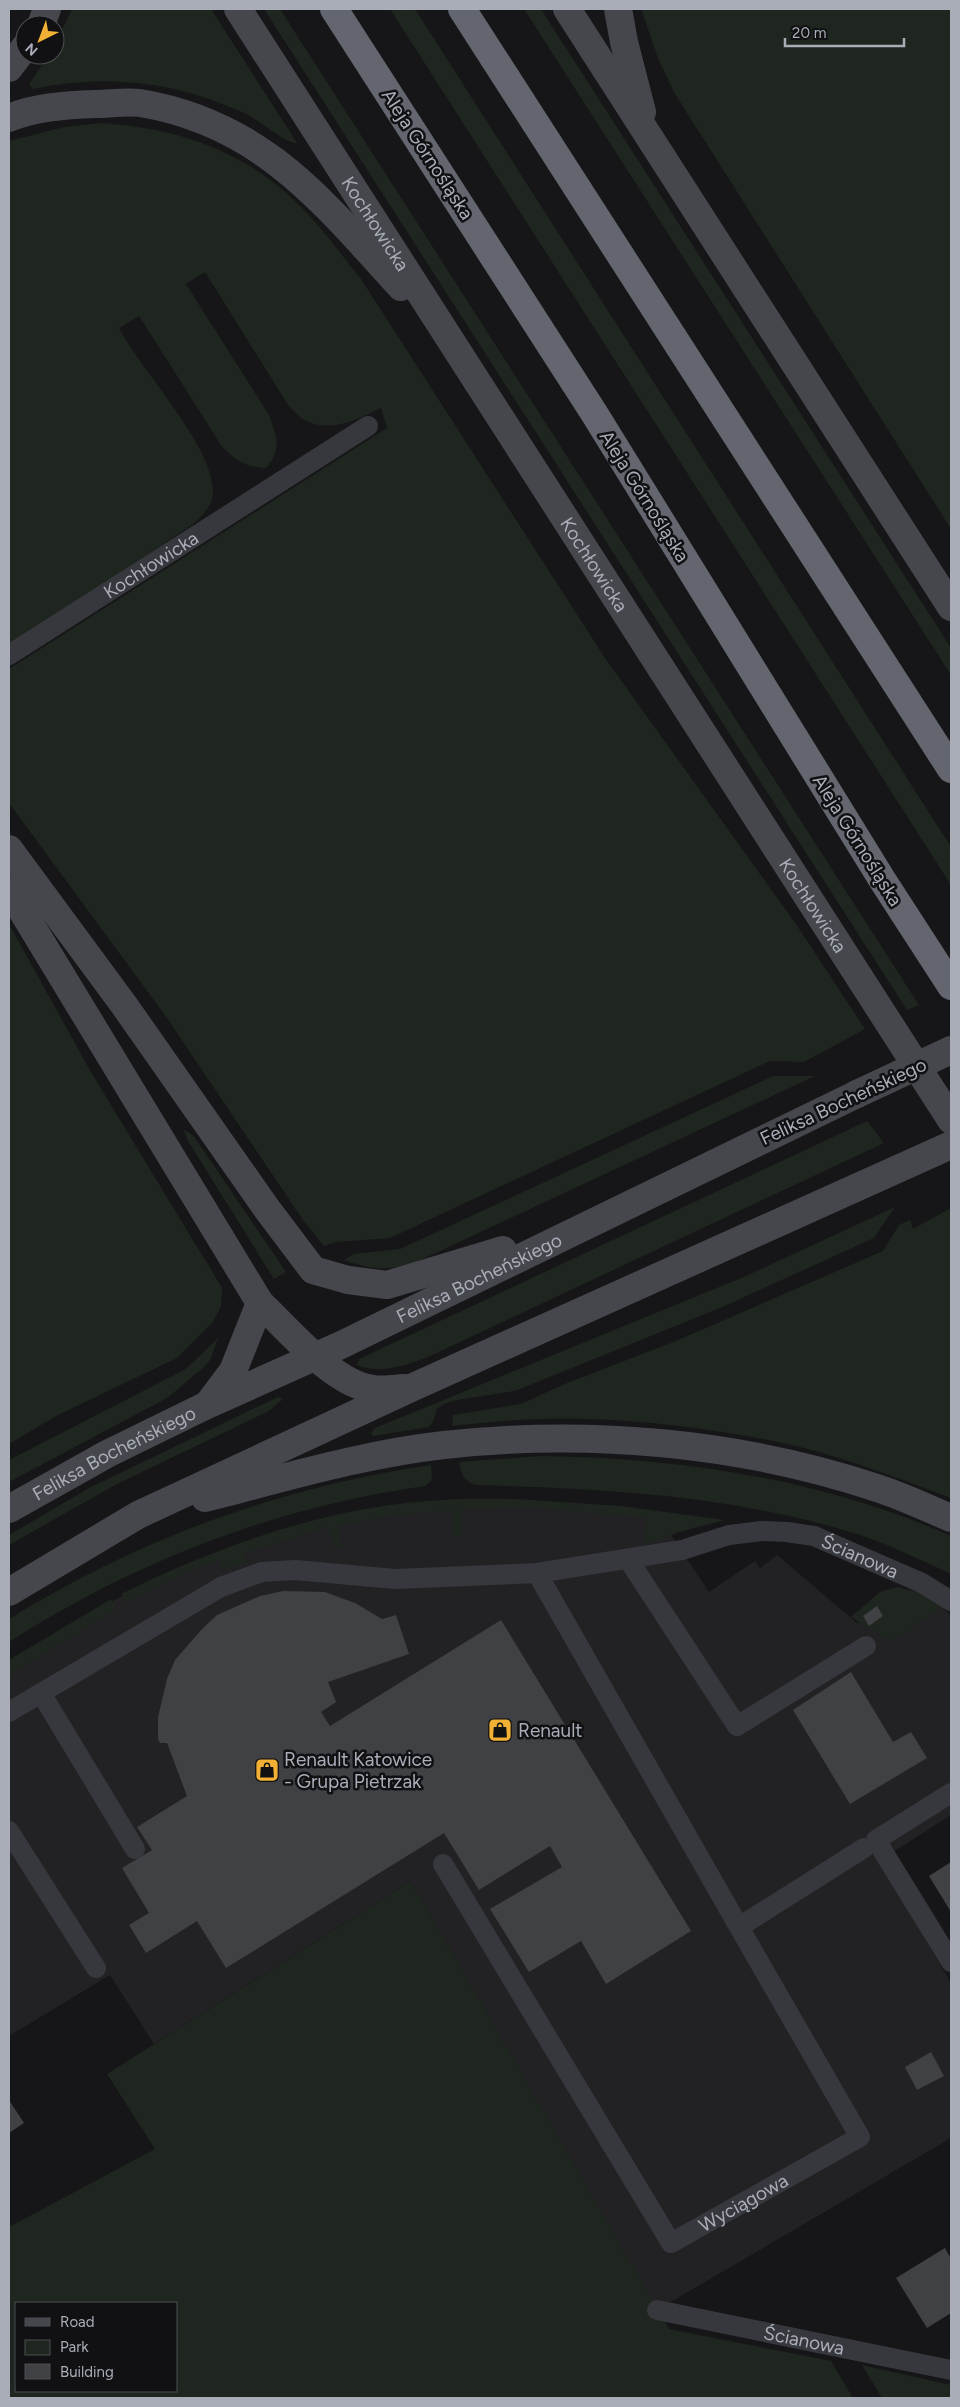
<svg xmlns="http://www.w3.org/2000/svg" width="960" height="2407" font-family="Figtree,sans-serif">
<rect width="100%" height="100%" fill="#161618"/>
<path fill="#222225" d="M453,1501l203,11 53,80 46,-31 5,7 17,-13 80,68 86,-16 8,9v199l-72,46 72,122v155l-294,172 -246,-429 -257,163 -44,-69 -101,61v-374l84,-51 53,-27 144,-54z"/>
<g fill="#1e261f" fill-rule="evenodd">
<path d="M72,9h139l86,134c-15,-1 -38,-24 -53,-30 -67,-31 -138,-40 -211,-24l-4,-5 20,-29h6v-10z"/>
<path d="M264,9h16l639,996 -12,5z"/>
<path d="M390,9h25l536,838v38z"/>
<path d="M524,9h17l410,639v27z"/>
<path d="M641,9h310v520l-276,-435 -16,-33z"/>
<path d="M101,123c87,6 157,33 215,100 16,18 30,38 45,56l244,379 193,269 67,102 -61,33 -34,-1 -380,177 -54,4 -12,4 -21,-26 -136,-202 -158,-215v-134l378,-241 -6,-20c-22,11 -50,25 -75,13 -7,-3 -13,-12 -18,-16l-83,-133 -19,12 83,131c8,22 13,35 -3,53 -21,-1 -32,-8 -45,-23l-82,-129 -20,12c23,44 92,115 94,162 1,15 -11,26 -21,35l-183,122v-506l55,-14z"/>
<path d="M9,924l82,148 131,216 -1,19 -9,16 -35,35 -121,58 -47,28z"/>
<path d="M773,1076h42l-401,187c-28,8 -42,7 -70,-3l10,-6 46,-5z"/>
<path d="M867,1121l17,22 -456,214c-22,8 -48,18 -71,8l2,-6z"/>
<path d="M183,1129l10,6 93,137 -12,7 -86,-138z"/>
<path d="M895,1207l-21,31 -154,70 -205,83 -58,9 -13,4 -7,5 -4,13 -4,5 -56,9 -2,-3 4,-5 371,-152z"/>
<path d="M951,1208v290c-57,-21 -114,-44 -173,-56 -74,-15 -164,-26 -239,-23 -29,1 -58,4 -87,7l1,-11 68,-11 46,-21 109,-42 207,-90 16,-26 11,-5 3,9z"/>
<path d="M218,1338l-8,22 -7,8 -36,30 -158,84v-22l177,-91z"/>
<path d="M278,1397l5,2 -14,12 -154,74 -106,60v-10l82,-48z"/>
<path d="M542,1456c140,2 280,23 409,80v38c-33,-15 -66,-32 -101,-42 -121,-37 -250,-44 -375,-47 -12,-5 -13,-11 -16,-23z"/>
<path d="M431,1465l1,15 -7,6c-151,22 -288,74 -416,156v-23c129,-80 271,-132 422,-154z"/>
<path d="M515,1499l106,7 104,14 -46,12 -34,13 2,-27 -109,-10 -76,1v28l-9,-2 -1,-25 -55,5 -59,10 3,22 -7,1 -6,-21 -84,26 2,9 -21,7 -3,-1 -4,-8 -34,14 -58,29 -5,-9c99,-49 211,-89 322,-94 24,-2 48,-1 72,-1z"/>
<path d="M897,1587l29,7 17,13 -52,35 -40,-25 29,-25z"/>
<path d="M111,1599l5,10 -107,67v-16z"/>
<path d="M411,1881l258,448 162,32 22,37h-844v-171l146,-78 -48,-75zM16,2303h160v88h-160z"/>
<path d="M862,2365l89,20v13h-69z"/>
</g>
<g fill="#404145">
<path d="M283,1591l42,1 30,11 27,16 14,-4 13,39 -81,28 8,20 -15,10 9,14 171,-106 190,311 -85,53 -25,-43 -52,31 -39,-63 72,-42 -12,-21 -71,44 -35,-57 -218,135 -29,-47 -51,32 -17,-28 20,-12 -27,-45 30,-18 -15,-23 50,-31 -20,-53h-7l-2,-4v-22l9,-38 8,-19 27,-31 15,-14 43,-19z"/>
<path d="M877,1606l6,10 -14,10 -6,-10z"/>
<path d="M851,1672l42,70 18,-10 16,26 -77,46 -57,-94z"/>
<path d="M951,1862v50l-22,-36z"/>
<path d="M931,2052l13,24 -27,14 -12,-23z"/>
<path d="M9,2100l15,23 -15,10z"/>
<path d="M945,2248l6,11v54l-24,15 -31,-50z"/>
</g>
<g fill="none" stroke-linecap="round" stroke-linejoin="round">
<g stroke="#37383d" stroke-width="20">
<path id="s1" d="M9,655l359,-229"/>
<path d="M628,1559l109,167 129,-80"/>
<path d="M537,1573l202,354"/>
<path id="s2" d="M41,1693l180,-106 41,-15 33,-2 100,9 142,-6 145,-23 47,-15 33,-4 25,1 27,4 108,47 29,18"/>
<path d="M9,1712l32,-19 94,156"/>
<path d="M951,1793l-75,47 75,122"/>
<path d="M9,1831l87,137"/>
<path id="s3" d="M443,1864l228,379 189,-106 -121,-210 125,-79"/>
<path id="s4" d="M657,2310l294,60"/>
</g>
<g stroke="#45474d" stroke-width="28">
<path id="s5" d="M238,9l713,1111"/>
<path d="M567,9l384,598"/>
<path d="M618,9l6,33 18,70"/>
<path d="M41,25l6,-16"/>
<path d="M9,68l16,-21"/>
<path d="M9,118c25,-11 59,-13 86,-14 14,0 31,-3 45,-1 122,20 183,99 261,184"/>
<path d="M9,849l115,156 143,204 46,61 35,10 39,5 116,-35"/>
<path d="M9,889l251,414c29,27 73,81 113,86 10,2 22,-1 32,-1"/>
<path d="M209,1403l24,-32 27,-68"/>
<path d="M205,1498c79,-20 158,-44 239,-53 144,-16 295,-3 433,43 25,8 50,20 74,30"/>
<path id="s6" d="M9,1509l98,-55 100,-49 134,-60 516,-251"/>
<path d="M9,1592l129,-77 273,-127 540,-243"/>
</g>
<g stroke="#63666e" stroke-width="28">
<path d="M334,9l260,404 289,468 68,105"/>
<path d="M462,9l489,760"/>
</g>
<path stroke="#45474d" stroke-width="28" d="M857,1094l94,-44"/>
</g>
<defs>
<g id="shop-square" transform="scale(1.25)"><rect x="-9" y="-9" width="18" height="18" rx="4" fill="#f2b134" stroke="#111113"/><path d="M-5-2.5h2.3a2.7 3.5 0 0 1 5.4 0H5L5.5 6h-11ZM-1.5-2.5h3a1.5 2.3 0 0 0-3 0Z" fill="#111"/></g>
</defs>
<g fill-rule="evenodd">
<use href="#shop-square" x="500" y="1730"/>
<use href="#shop-square" x="267" y="1770"/>
</g>
<g text-anchor="middle" stroke-width="5" stroke-linejoin="round" paint-order="stroke">
<g font-size="19" fill="#a8adb8" stroke="#111113">
<text transform="translate(428 154) rotate(57)" y="7">Aleja Górnośląska</text>
<text dy="7" stroke="none"><textPath href="#s5" startOffset="255">Kochłowicka</textPath></text>
<text transform="translate(645 496) rotate(58)" y="7">Aleja Górnośląska</text>
<text dy="7" stroke="none"><textPath href="#s5" startOffset="660">Kochłowicka</textPath></text>
<text dy="7" stroke="none"><textPath href="#s1" startOffset="168">Kochłowicka</textPath></text>
<text transform="translate(858 840) rotate(58)" y="7">Aleja Górnośląska</text>
<text dy="7" stroke="none"><textPath href="#s5" startOffset="1065">Kochłowicka</textPath></text>
<text transform="translate(843 1101) rotate(-25)" y="7">Feliksa Bocheńskiego</text>
<text dy="7" stroke="none"><textPath href="#s6" startOffset="524">Feliksa Bocheńskiego</textPath></text>
<text dy="7" stroke="none"><textPath href="#s6" startOffset="119">Feliksa Bocheńskiego</textPath></text>
<text dy="7" stroke="none"><textPath href="#s2" startOffset="860">Ścianowa</textPath></text>
<text dy="7" stroke="none"><textPath href="#s3" startOffset="525">Wyciągowa</textPath></text>
<text dy="7" stroke="none"><textPath href="#s4" startOffset="150">Ścianowa</textPath></text>
</g>
<g font-size="19" fill="#a8adb8" stroke="#111113" text-anchor="start">
<text x="518" y="1737">Renault</text>
<text x="284" y="1766">Renault Katowice<tspan x="284" dy="22">- Grupa Pietrzak</tspan></text>
</g>
</g>
<rect width="960" height="2407" fill="none" stroke="#a8adb8" stroke-width="20"/>
<rect x="15" y="2302" width="162" height="90" fill="#111113" stroke="#4d4f55"/>
<rect x="25" y="2318" width="25" height="8" fill="#45474d" stroke="#4d4f55"/>
<text x="60" y="2327" font-size="15" fill="#a8adb8">Road</text>
<rect x="25" y="2340" width="25" height="15" fill="#1e261f" stroke="#4d4f55"/>
<text x="60" y="2352" font-size="15" fill="#a8adb8">Park</text>
<rect x="25" y="2364" width="25" height="15" fill="#404145" stroke="#4d4f55"/>
<text x="60" y="2377" font-size="15" fill="#a8adb8">Building</text>
<g transform="translate(40 40) rotate(222)"><circle r="24" fill="#111113" stroke="#4d4f55"/>
<path d="M0-4L9 19L0 12L-9 19Z" fill="#f2b134"/>
<text y="-8" font-size="14" font-weight="bold" text-anchor="middle" fill="#a8adb8">N</text>
</g>
<path d="M785 38v8h119v-8" fill="none" stroke="#a8adb8" stroke-width="2.5"/>
<text x="792" y="38" font-size="15" fill="#a8adb8" stroke="#111113" stroke-width="4" paint-order="stroke">20 m</text>
</svg>
